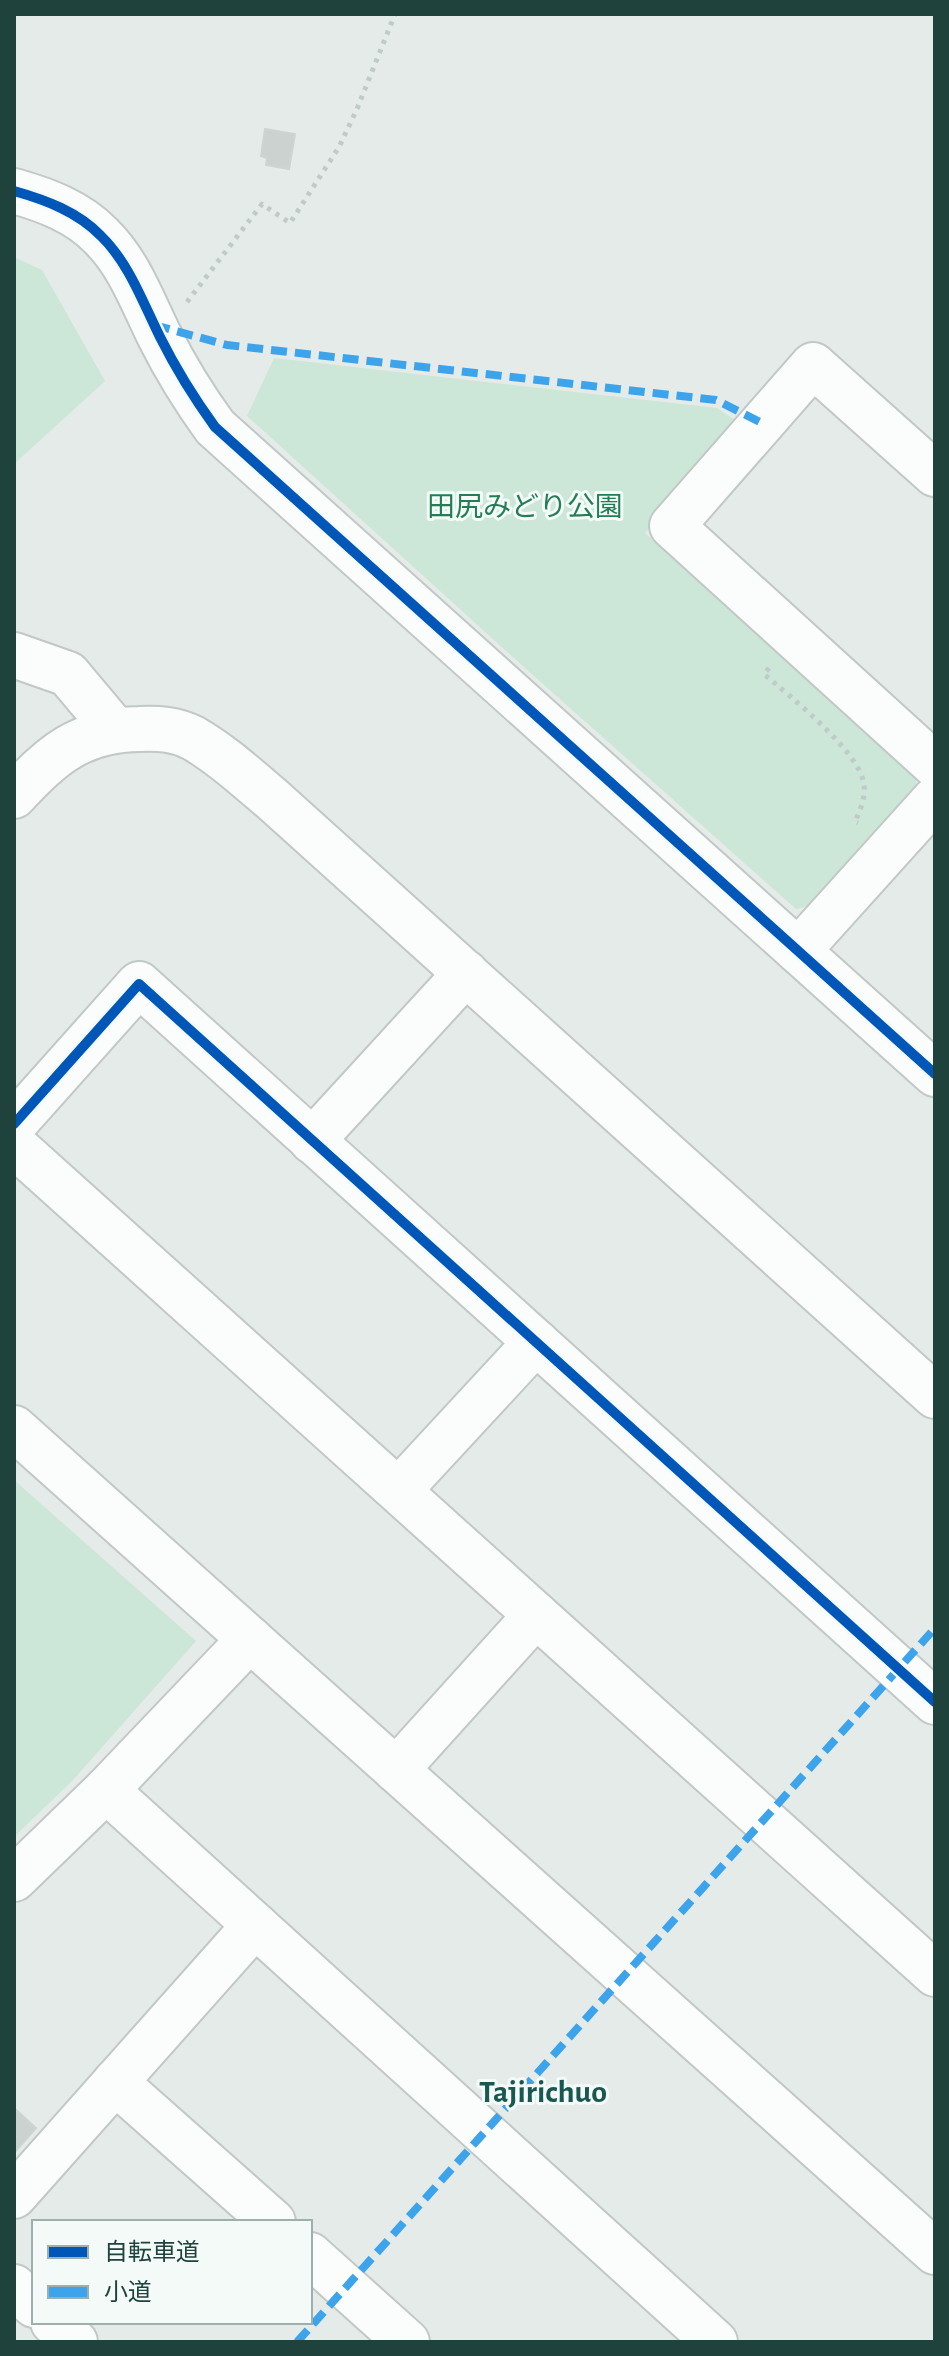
<svg xmlns="http://www.w3.org/2000/svg" width="949" height="2356" font-family="'Alegreya Sans','Noto Sans JP',sans-serif">
<rect width="100%" height="100%" fill="#e5ebe9"/>
<g fill="#cce6d7">
<path d="M14,257l28,13 63,111 -91,83z"/>
<path d="M274,358l443,50 22,15 -94,110 271,243v16l-98,112 -22,5 -271,-241 -278,-252z"/>
<path d="M14,1480l182,161 -123,139 -59,57z"/>
</g>
<g fill="#cbd2d0" stroke="#ced4d2" stroke-width="2">
<path d="M265,129l30,5 -6,35 -23,-4 1,-7 -6,-2z"/>
<path d="M14,2108l22,20 -22,25z"/>
</g>
<g fill="none" stroke-linecap="round" stroke-linejoin="round">
<g stroke="#c2c8c6" stroke-width="48">
<g id="minor">
<path d="M14,191c32,9 64,21 87,45 28,27 42,67 59,101 16,32 34,61 55,90l720,647"/>
<path d="M935,474l-122,-109 -141,161 263,239"/>
<path d="M14,655l54,19 47,56"/>
<path d="M14,796c37,-41 67,-66 125,-67 19,-1 36,0 54,9 28,16 53,39 78,60l664,598"/>
<path d="M798,951l137,-152"/>
<path d="M14,1124l125,-140 796,718"/>
<path d="M312,1141l154,-168"/>
<path d="M14,1145l921,829"/>
<path d="M14,1428l921,824"/>
<path d="M399,1490l137,-148"/>
<path d="M396,1770l140,-155"/>
<path d="M106,1790l609,552"/>
<path d="M14,1879l92,-89 144,-151"/>
<path d="M115,2082l158,140"/>
<path d="M14,2196l241,-271"/>
<path d="M310,2255l97,87"/>
<path d="M14,2287l20,18"/>
<path d="M53,2322l22,20"/>
</g>
</g>
<g stroke="#c0cbc9" stroke-width="5" stroke-dasharray="4 6" stroke-linecap="butt">
<path d="M187,302l75,-98 28,19 49,-76 18,-38 38,-95"/>
<path d="M769,668l-5,6c25,22 97,78 100,111 2,12 -4,25 -9,37l3,1"/>
</g>
<use href="#minor" stroke="#fbfcfc" stroke-width="44"/>
<g stroke="#3da4ec" stroke-width="8" stroke-dasharray="16 8" stroke-linecap="butt">
<path d="M154,325l73,20 489,55 46,23"/>
<path d="M297,2342l638,-714"/>
</g>
<g stroke="#f3faf8" stroke-width="15">
<g id="cycleway">
<path d="M14,191c32,9 64,21 87,45 28,27 42,67 59,101 16,32 34,61 55,90l720,647"/>
<path d="M14,1124l125,-140 796,718"/>
</g>
</g>
<use href="#cycleway" stroke="#0057b8" stroke-width="10"/>
</g>
<g text-anchor="middle" stroke-width="6" stroke-linejoin="round" paint-order="stroke">
<g font-size="28" fill="#247e54" stroke="#f3faf8">
<text x="525" y="516">田尻みどり公園</text>
</g>
<g font-size="32" font-weight="bold" fill="#195750" stroke="#f3faf8">
<text x="543" y="2102">Tajirichuo</text>
</g>
</g>
<rect width="949" height="2356" fill="none" stroke="#1f423d" stroke-width="32"/>
<rect x="32" y="2220" width="280" height="104" fill="#f3faf8" stroke="#9eb0ad" stroke-width="2"/>
<rect x="48" y="2246" width="40" height="12" fill="#0057b8" stroke="#9eb0ad" stroke-width="2"/>
<text x="104" y="2260" font-size="24" fill="#1f423d">自転車道</text>
<rect x="48" y="2286" width="40" height="12" fill="#3da4ec" stroke="#9eb0ad" stroke-width="2"/>
<text x="104" y="2300" font-size="24" fill="#1f423d">小道</text>
</svg>
